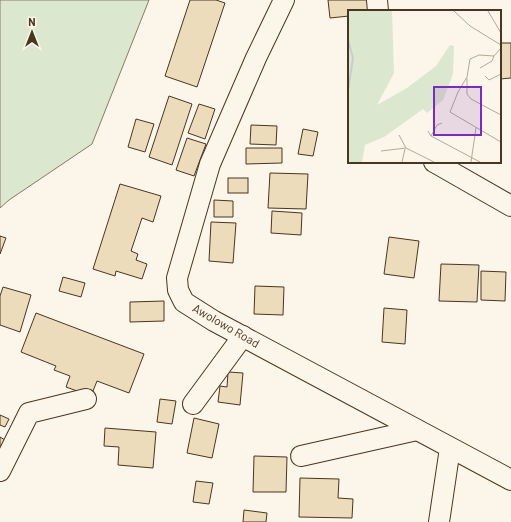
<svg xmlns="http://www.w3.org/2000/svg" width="511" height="522" font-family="Barlow,sans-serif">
<rect width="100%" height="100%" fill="#fbf6e9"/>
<path fill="#dce7d0" stroke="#887966" d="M0,0h149l-57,144 -83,56 -9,8z"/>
<g fill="#ecdcbc" stroke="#4a3520">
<path d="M190,0h26l9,3 -28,84 -32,-11z"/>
<path d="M328,0h39l2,11h-20v5l-19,2z"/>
<path d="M500,43h11v35l-11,1z"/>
<path d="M169,96l23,8 -20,61 -23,-8z"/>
<path d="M199,104l16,5 -10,30 -17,-6z"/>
<path d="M136,119l18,5 -9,28 -17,-5z"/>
<path d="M251,125l26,1 -1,19 -26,-1z"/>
<path d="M303,129l15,3 -5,24 -15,-2z"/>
<path d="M187,138l19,6 -12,32 -18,-6z"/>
<path d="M246,148h36v15l-36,1z"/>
<path d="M270,173l38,1 -2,35 -38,-1z"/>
<rect x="228" y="178" width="20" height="15"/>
<path d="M120,184l41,12 -8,26 -11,-4 -11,33 7,3 -2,6 11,4 -5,15 -26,-8 -1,5 -22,-7z"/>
<path d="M214,200l19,1v16h-19z"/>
<path d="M272,211l30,2 -1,22 -30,-2z"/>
<path d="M211,222l25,1 -3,40 -24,-2z"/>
<path d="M0,236l6,2 -6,16z"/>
<path d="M389,237l30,4 -5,37 -30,-4z"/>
<path d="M441,264l38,1 -2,37 -38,-1z"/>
<path d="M481,271l25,1 -1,29 -24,-1z"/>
<path d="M63,277l22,6 -4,14 -22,-6z"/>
<path d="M255,286l29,1 -1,28 -29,-1z"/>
<path d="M3,287l28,8 -11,37 -20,-7v-29z"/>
<path d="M164,301v20l-34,1v-20z"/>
<path d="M384,308l23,2 -2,34 -23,-2z"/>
<path d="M36,313l108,41 -15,39 -32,-12 -6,15 -25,-9 4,-11 -16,-6 2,-4 -35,-14z"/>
<path d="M228,372l15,1 -3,32 -22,-3 2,-16 7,1z"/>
<path d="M160,399l16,2 -4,23 -15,-2z"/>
<path d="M0,415l9,4 -4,8 -5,-2z"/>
<path d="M194,418l25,6 -7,34 -25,-5z"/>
<path d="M105,428l51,4 -3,36 -35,-3 1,-18 -15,-1z"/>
<path d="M0,437l5,3 -5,10z"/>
<path d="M254,456l33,1 -1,35h-33z"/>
<path d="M300,478l39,1 -1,19 15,1 -1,19 -53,-1z"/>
<path d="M196,481l17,2 -4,21 -16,-2z"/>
<path d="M244,510l23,3 -1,9h-23z"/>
</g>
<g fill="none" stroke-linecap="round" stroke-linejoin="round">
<g stroke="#4a3520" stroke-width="22">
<g id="minor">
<path d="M284,0l-28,58 -46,106 -33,114 1,12 6,12 30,19 297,159"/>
<path d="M377,0l1,11"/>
<path d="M434,162l77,44"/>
<path d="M193,404l50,-68"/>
<path d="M301,456l116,-26"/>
<path d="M0,471l29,-58 57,-14"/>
<path d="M439,522l11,-74"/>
</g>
</g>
<use href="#minor" stroke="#fbf6e9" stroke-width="20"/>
</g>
<g text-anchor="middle" stroke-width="3" stroke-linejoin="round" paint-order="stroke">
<g font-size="12" fill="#4a3520" stroke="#fbf6e9">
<text transform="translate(226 326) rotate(30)" y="4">Awolowo Road</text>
</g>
</g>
<g transform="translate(348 10)">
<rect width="153" height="153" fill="#fbf6e9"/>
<path d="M0,1h44l2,62 -17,32 30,-17 29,-22 14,-21 4,1 -1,28 -10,26 -16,13 -4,-4 -39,28 -19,8 -3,17h-14z" fill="#dce7d0"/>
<path fill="none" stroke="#c9cecd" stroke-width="2" d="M0,30l5,18 -5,33"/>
<path fill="none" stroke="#b4a999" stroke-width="1" d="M106,1l16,15 31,19M140,1l13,22M153,38l-7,8 -15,-1 -9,4 -3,18 -9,15 -8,20 51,30M132,58l12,-7 2,-5M137,66l4,4 12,-6M119,68v16l4,5 30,16M80,121l3,5 49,26M51,125l7,13 28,14M83,126l6,-11 5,-2M33,141l25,-3M54,152l3,-13M123,152l5,-34"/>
<path fill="#7b2cbf" fill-opacity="0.15" stroke="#7b2cbf" stroke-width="2" d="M86,77h47v48h-47z"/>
<rect width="153" height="153" fill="none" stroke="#4a3520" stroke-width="2"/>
</g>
<g transform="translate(32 32)" stroke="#fbf6e9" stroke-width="3" paint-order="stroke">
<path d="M0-3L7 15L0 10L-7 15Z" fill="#4a3520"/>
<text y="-6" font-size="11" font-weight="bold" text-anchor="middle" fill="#4a3520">N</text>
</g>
</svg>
